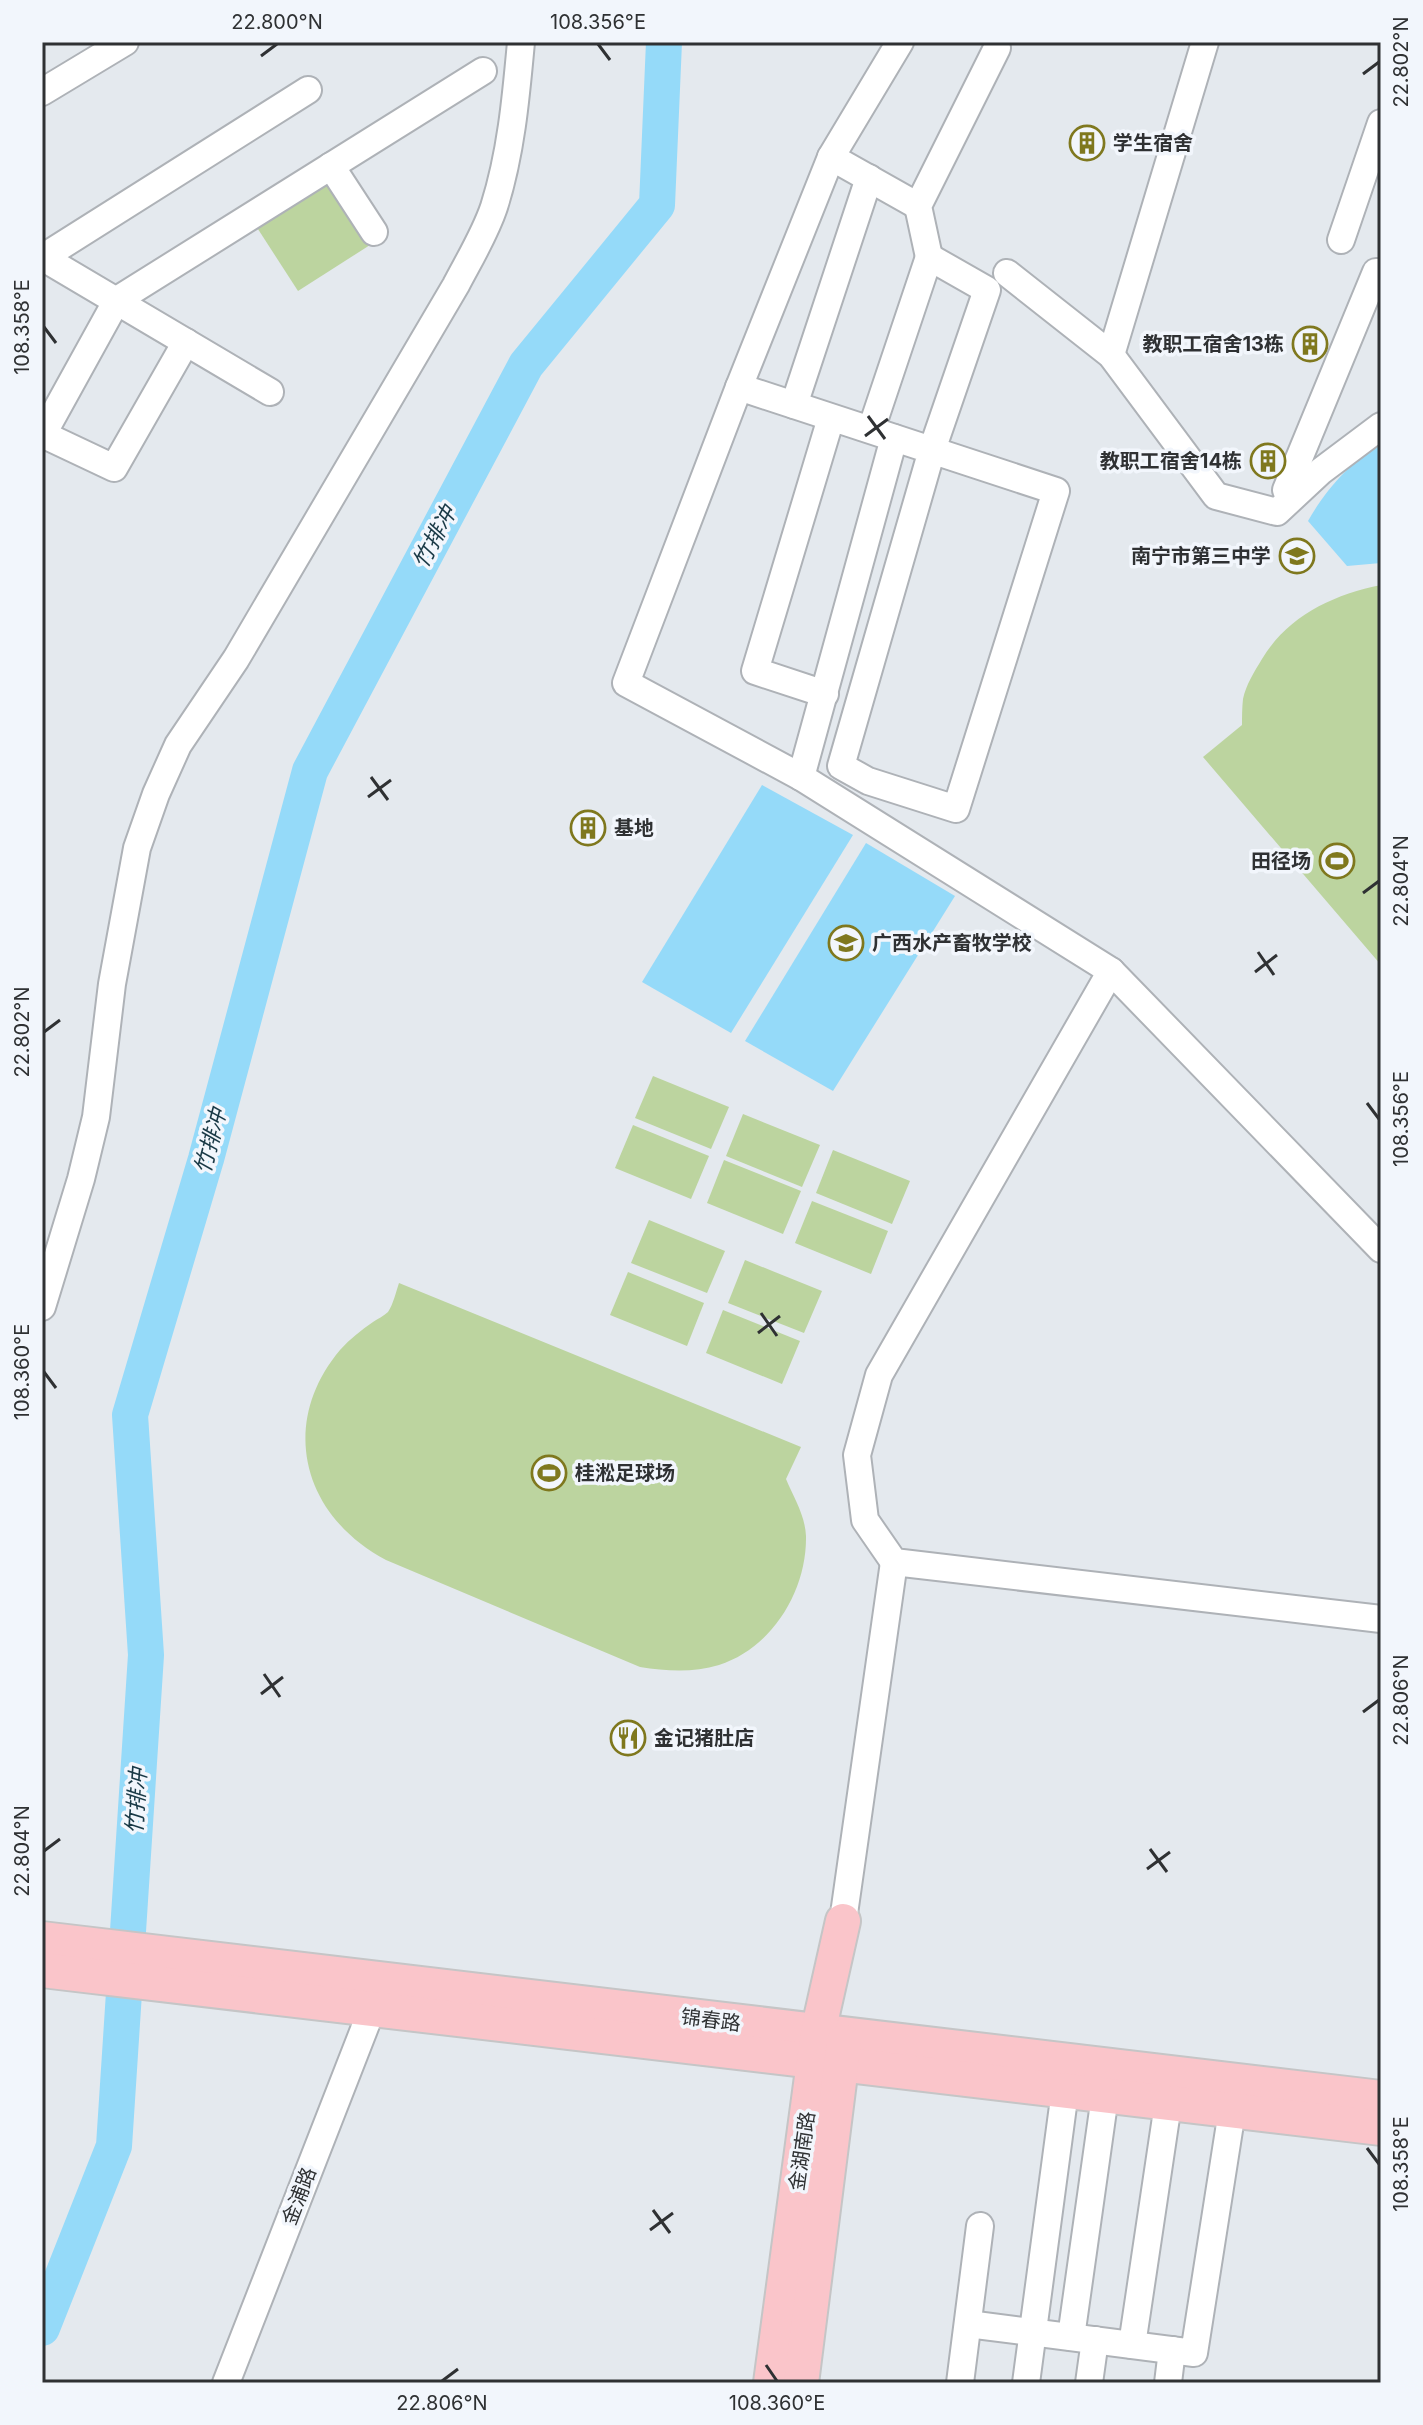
<svg xmlns="http://www.w3.org/2000/svg" width="1423" height="2425" font-family="Inter,'Noto Sans SC',sans-serif">
<rect width="100%" height="100%" fill="#e4e9ee"/>
<g fill="#bcd49f">
<path d="M328,180l42,65 -72,46 -42,-65z"/>
<path d="M1381,585v380l-178,-208 39,-32c0,-8 0,-17 1,-26 3,-14 11,-27 19,-40 26,-43 70,-64 119,-74z"/>
<path d="M653,1076l76,31 -18,42 -76,-31z"/>
<path d="M743,1114l77,31 -18,42 -76,-31z"/>
<path d="M633,1125l76,31 -18,43 -76,-31z"/>
<path d="M833,1150l77,31 -18,43 -76,-31z"/>
<path d="M724,1160l77,31 -18,43 -76,-31z"/>
<path d="M812,1201l76,30 -17,43 -76,-31z"/>
<path d="M649,1220l76,31 -18,42 -76,-30z"/>
<path d="M745,1260l77,31 -18,42 -76,-30z"/>
<path d="M628,1272l76,31 -17,43 -77,-31z"/>
<path d="M399,1283l402,164 -15,32c8,19 19,36 20,57 1,55 -34,112 -87,129 -26,8 -53,6 -79,2l-254,-107c-83,-44 -108,-136 -46,-210 10,-11 21,-20 33,-28 4,-3 11,-6 15,-10 5,-7 8,-20 11,-29z"/>
<path d="M723,1310l77,31 -18,43 -76,-31z"/>
</g>
<g fill="#95daf9">
<path d="M1381,445v118l-34,3 -39,-45c17,-30 42,-60 73,-76z"/>
<path d="M762,785l91,50 -122,198 -89,-51z"/>
<path d="M866,843l89,53 -122,195 -88,-50z"/>
</g>
<g fill="none" stroke-linecap="round" stroke-linejoin="round">
<path stroke="#95daf9" stroke-width="36" d="M42,2328l72,-182 32,-491 -16,-240 76,-256 104,-388 216,-406 131,-160 7,-163"/>
<g stroke="#aeb2b7" stroke-width="30">
<g id="minor">
<path d="M900,42l-69,115 -92,230 -113,296 175,94 310,194 270,278"/>
<path d="M42,92l83,-50"/>
<path d="M831,157l87,49"/>
<path d="M331,166l43,66"/>
<path d="M1341,240l40,-117"/>
<path d="M42,257l228,135"/>
<path d="M929,257l-11,-51 79,-158"/>
<path d="M42,258l266,-168"/>
<path d="M1007,273l104,82 105,141 61,16 44,-41 60,-45"/>
<path d="M1111,355l94,-313"/>
<path d="M739,387c106,35 212,69 317,104l-100,318 -88,-28 -27,-15 91,-316 55,-160 -58,-33 -58,173"/>
<path d="M794,405l75,-227"/>
<path d="M42,434l72,34 72,-126"/>
<path d="M43,434l74,-134 366,-229"/>
<path d="M1286,490l90,-218h5"/>
<path d="M825,694l-70,-23 76,-253"/>
<path d="M801,777l93,-339"/>
<path d="M1111,971l-232,404 -22,80 8,65 29,42 487,57"/>
<path d="M42,1307l39,-128 15,-62 16,-133 25,-136 19,-54 22,-49 58,-86 220,-374c13,-25 29,-51 38,-78 17,-53 22,-110 27,-165"/>
<path d="M843,1921l51,-359"/>
<path d="M968,2324l226,29 38,-242"/>
<path d="M1071,2337l34,-241"/>
<path d="M1132,2345l36,-241"/>
<path d="M226,2383l146,-374"/>
<path d="M960,2383l20,-157"/>
<path d="M1026,2383l39,-292"/>
<path d="M1089,2383l6,-43"/>
<path d="M1168,2383l4,-33"/>
</g>
</g>
<g stroke="#c5c5c6" stroke-width="38">
<g id="major">
<path d="M42,1939l1339,159"/>
<path d="M42,1970l1339,158"/>
<path d="M771,2383l47,-351 25,-111"/>
<path d="M801,2383l43,-341"/>
</g>
</g>
<use href="#minor" stroke="#fff" stroke-width="26"/>
<use href="#major" stroke="#fac5ca" stroke-width="34"/>
</g>
<path fill="none" stroke="#2f3133" stroke-width="3" d="M598,44l12,16M261,56l16,-12M1363,74l16,-12M44,327l12,16M868,416l17,23M865,436l23,-17M371,777l17,23M368,797l23,-17M1363,893l16,-12M1258,952l16,23M1255,972l22,-17M44,1032l16,-12M1367,1103l12,16M761,1313l16,23M758,1333l22,-17M44,1372l12,16M264,1674l16,23M261,1694l22,-17M1363,1712l16,-12M1150,1849l17,23M44,1851l16,-12M1147,1869l23,-17M1367,2148l12,16M653,2210l17,23M650,2230l23,-17M766,2365l11,16M442,2381l16,-12"/>
<defs>
<g id="building-ring" transform="scale(1.8)"><circle r="9.5" fill="#f2f6fc" stroke="#7f781e" stroke-width="1.5"/><path d="M-4-6H4V6H1V3H-1V6H-4ZM-2.5-4.3h1.7v1.8h-1.7ZM.8-4.3h1.7v1.8H.8ZM-2.5-1h1.7V.8h-1.7ZM.8-1h1.7V.8H.8Z" fill="#7f781e"/></g>
<g id="school-ring" transform="scale(1.8)"><circle r="9.5" fill="#f2f6fc" stroke="#7f781e" stroke-width="1.5"/><path d="M0-5L7-2L0 1L-7-2ZM-4 1L0 2.5L4 1V4Q0 6-4 4Z" fill="#7f781e"/></g>
<g id="stadium-ring" transform="scale(1.8)"><circle r="9.5" fill="#f2f6fc" stroke="#7f781e" stroke-width="1.5"/><path d="M0-5a6.5 5 0 1 0 0 10a6.5 5 0 1 0 0-10ZM-3.5-1.8h7v3.6h-7Z" fill="#7f781e"/></g>
<g id="restaurant-ring" transform="scale(1.8)"><circle r="9.5" fill="#f2f6fc" stroke="#7f781e" stroke-width="1.5"/><path d="M-5-6h1v4h1v-4h1v4h1v-4h1v5L-1.5 .5V6h-2V.5L-5-1ZM5-6V6H3V1.5H1.5Q1.5-4 5-6Z" fill="#7f781e"/></g>
</defs>
<g fill-rule="evenodd">
<use href="#building-ring" x="1087" y="143"/>
<use href="#building-ring" x="1310" y="344"/>
<use href="#building-ring" x="1268" y="461"/>
<use href="#school-ring" x="1297" y="556"/>
<use href="#building-ring" x="588" y="828"/>
<use href="#stadium-ring" x="1337" y="861"/>
<use href="#school-ring" x="846" y="943"/>
<use href="#stadium-ring" x="549" y="1473"/>
<use href="#restaurant-ring" x="628" y="1738"/>
</g>
<g text-anchor="middle" stroke-width="7" stroke-linejoin="round" paint-order="stroke">
<g font-size="20" font-weight="bold" fill="#2f3133" stroke="#f2f6fc" text-anchor="start">
<text x="1113" y="150">学生宿舍</text>
<text x="1284" y="351" text-anchor="end">教职工宿舍13栋</text>
<text x="1242" y="468" text-anchor="end">教职工宿舍14栋</text>
<text x="1271" y="563" text-anchor="end">南宁市第三中学</text>
<text x="614" y="835">基地</text>
<text x="1311" y="868" text-anchor="end">田径场</text>
<text x="872" y="950">广西水产畜牧学校</text>
<text x="575" y="1480">桂淞足球场</text>
<text x="654" y="1745">金记猪肚店</text>
</g>
<g font-size="20" fill="#2f3133" stroke="#f2f6fc">
<text transform="translate(711 2020) rotate(7)" y="7">锦春路</text>
<text transform="translate(802 2151) rotate(-82)" y="7">金湖南路</text>
<text transform="translate(299 2196) rotate(-69)" y="7">金浦路</text>
</g>
<g font-size="22" font-style="italic" fill="#193946" stroke="#f2f6fc">
<text transform="translate(434 537) rotate(-62)" y="8">竹排冲</text>
<text transform="translate(210 1141) rotate(-75)" y="8">竹排冲</text>
<text transform="translate(136 1801) rotate(-86)" y="8">竹排冲</text>
</g>
</g>
<rect width="1423" height="2425" fill="none" stroke="#f2f6fc" stroke-width="88"/>
<rect x="44" y="44" width="1335" height="2337" fill="none" stroke="#2f3133" stroke-width="3"/>
<g font-size="20" text-anchor="middle" fill="#2f3133">
<text x="277" y="29">22.800°N</text>
<text x="598" y="29">108.356°E</text>
<text transform="translate(1401 62) rotate(-90)" y="7">22.802°N</text>
<text transform="translate(22 327) rotate(-90)" y="7">108.358°E</text>
<text transform="translate(1401 881) rotate(-90)" y="7">22.804°N</text>
<text transform="translate(22 1032) rotate(-90)" y="7">22.802°N</text>
<text transform="translate(1401 1119) rotate(-90)" y="7">108.356°E</text>
<text transform="translate(22 1372) rotate(-90)" y="7">108.360°E</text>
<text transform="translate(1401 1700) rotate(-90)" y="7">22.806°N</text>
<text transform="translate(22 1851) rotate(-90)" y="7">22.804°N</text>
<text transform="translate(1401 2164) rotate(-90)" y="7">108.358°E</text>
<text x="442" y="2410">22.806°N</text>
<text x="777" y="2410">108.360°E</text>
</g>
</svg>
